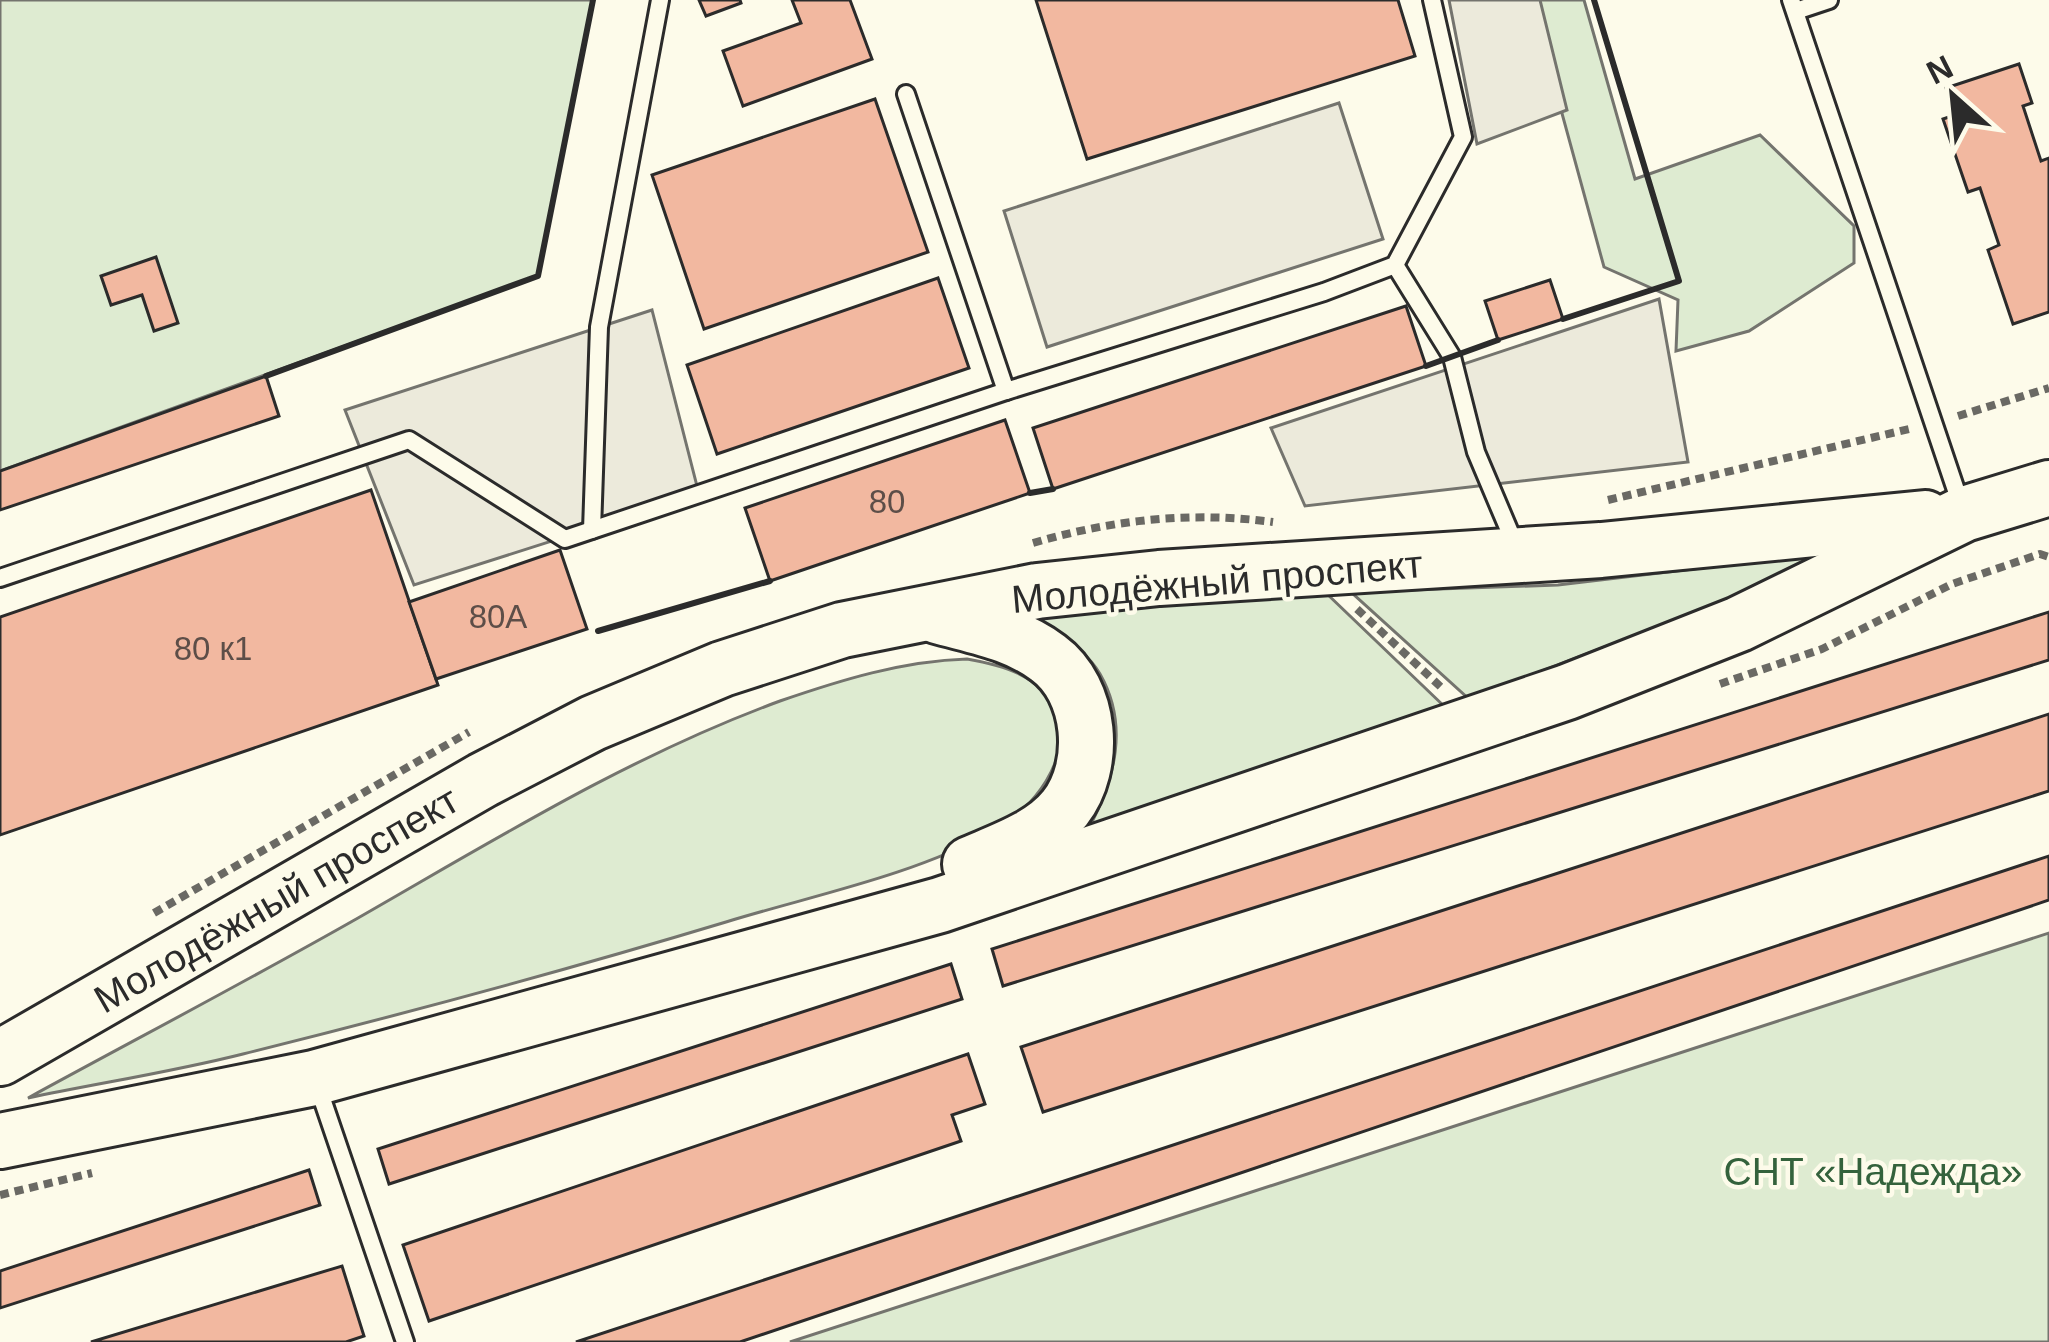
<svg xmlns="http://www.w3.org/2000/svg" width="2049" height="1342" font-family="Helvetica,sans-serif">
<rect width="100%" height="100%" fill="#fdfbea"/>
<g fill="#deebd1" stroke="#74746e" stroke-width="3">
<path d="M0,0h593l-55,276 -538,195z"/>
<path d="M1531,0h53l51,179 125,-44 94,91v37l-105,68 -73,20 2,-51 -74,-33z"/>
<path d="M1889,538l-420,161 -118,-107 207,-7 169,-20z"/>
<path d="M1325,592l121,116 -356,118c25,-48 39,-101 10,-152 -13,-23 -41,-40 -62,-56l108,-13z"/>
<path d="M967,659c35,6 74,16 89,53 18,47 -24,98 -62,119 -82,45 -180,64 -268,91 -159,48 -322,92 -483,132 -71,18 -144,29 -215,44 110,-60 221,-118 330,-180 138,-79 272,-162 422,-217 61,-21 122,-40 187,-42z"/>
<path d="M2049,933v409h-1259z"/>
</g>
<g fill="#eceadb" stroke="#74746e" stroke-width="3">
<path d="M1449,0h91l27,110 -90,34z"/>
<path d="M1339,103l44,136 -336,108 -43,-136z"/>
<path d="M1659,299l29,163 -383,44 -34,-78z"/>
<path d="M652,310l47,184 -285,91 -69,-175z"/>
</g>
<g fill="#f2b8a0" stroke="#2b2b2b" stroke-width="3">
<path d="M699,0h41l1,3 -35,13z"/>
<path d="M792,0h58l22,59 -129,47 -20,-55 78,-28z"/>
<path d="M1036,0h362l17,56 -328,103z"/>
<path d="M2019,64l13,39 -9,3 18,55 8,-3v154l-36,12 -25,-74 11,-5 -19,-57 -12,4 -25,-73 12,-4 -9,-27z"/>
<path d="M875,99l53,153 -224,77 -52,-154z"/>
<path d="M156,257l22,66 -24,8 -12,-36 -31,10 -10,-29z"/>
<path d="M938,278l31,90 -252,86 -30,-89z"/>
<path d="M1550,280l13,39 -65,21 -13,-39z"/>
<path d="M1406,306l20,60 -373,123 -20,-61z"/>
<path d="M266,376l13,40 -279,94v-39z"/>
<path d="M1005,420l25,73 -260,88 -25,-73z"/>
<path d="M371,490l67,195 -438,150v-218z"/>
<path d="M560,550l27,79 -151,50 -27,-77z"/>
<path d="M2049,612v48l-1046,326 -11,-37z"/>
<path d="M2049,714v77l-1006,321 -22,-65z"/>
<path d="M2049,856v44l-1309,442h-164z"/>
<path d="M951,964l11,35 -573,185 -11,-35z"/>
<path d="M968,1054l17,50 -33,11 9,26 -532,180 -26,-76z"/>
<path d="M309,1170l11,35 -320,103v-37z"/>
<path d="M342,1266l22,70 -18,6h-255z"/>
</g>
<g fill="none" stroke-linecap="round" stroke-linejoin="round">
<g stroke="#2b2b2b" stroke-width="22">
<g id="lane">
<path d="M1791,0l170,505"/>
<path d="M1796,11l33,-11"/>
<path d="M906,94l100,297 318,-99 71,-27 68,-128 -31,-137"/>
<path d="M1395,265l57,92 24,95 41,97"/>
<path d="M592,530l7,-203 61,-327"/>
<path d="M0,578l409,-138 156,99 441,-148"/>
<path d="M317,1084l88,258"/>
</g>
</g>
<g stroke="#2b2b2b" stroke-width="60">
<g id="primary">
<path d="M937,616c39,11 78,17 111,42 44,32 50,108 17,150 -23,29 -63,42 -95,56"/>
<path d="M0,1058l483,-278 110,-57 129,-54 120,-39 195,-39 122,-13 442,-28 324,-32"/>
<path d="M0,1141l314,-63 626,-173 627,-213 172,-68 225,-110 85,-26"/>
</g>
</g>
<g stroke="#6a6964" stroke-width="8" stroke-dasharray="9 6" stroke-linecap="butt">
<path d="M1958,416l91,-28"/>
<path d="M1608,500l301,-71"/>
<path d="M1033,543c78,-23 158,-32 240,-21"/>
<path d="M1357,609l86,80"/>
<path d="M1720,684l102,-35 130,-65 88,-30 9,3"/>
<path d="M154,913l315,-181"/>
<path d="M0,1195l92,-22"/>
</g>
<use href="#lane" stroke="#fdfbea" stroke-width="16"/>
<use href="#primary" stroke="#fdfbea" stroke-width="54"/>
<g stroke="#2b2b2b" stroke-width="6">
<path d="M1563,319l116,-38 -85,-281"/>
<path d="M1426,366l72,-26"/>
<path d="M266,376l272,-100 55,-276"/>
<path d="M1030,493l23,-4"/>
<path d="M598,631l172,-50"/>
</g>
</g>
<g text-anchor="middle" stroke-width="9" stroke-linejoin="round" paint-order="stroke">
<g font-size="33" fill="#5d4e48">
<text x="887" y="513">80</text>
<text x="498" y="628">80А</text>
<text x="213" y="660">80 к1</text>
</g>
<g font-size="39" fill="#2b2b2b" stroke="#fdfbea">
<text transform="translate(1217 581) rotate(-5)" y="14">Молодёжный проспект</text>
<text transform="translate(276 899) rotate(-30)" y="14">Молодёжный проспект</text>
</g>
<g font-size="39" fill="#34623c" stroke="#fdfbea">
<text x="1873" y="1185">СНТ «Надежда»</text>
</g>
</g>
<g transform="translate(1953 96) rotate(333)" stroke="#fdfbea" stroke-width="9" paint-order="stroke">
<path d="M0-9L21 45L0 30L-21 45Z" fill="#2b2b2b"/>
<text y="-18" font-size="33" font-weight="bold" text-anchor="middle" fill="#2b2b2b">N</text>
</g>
</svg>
